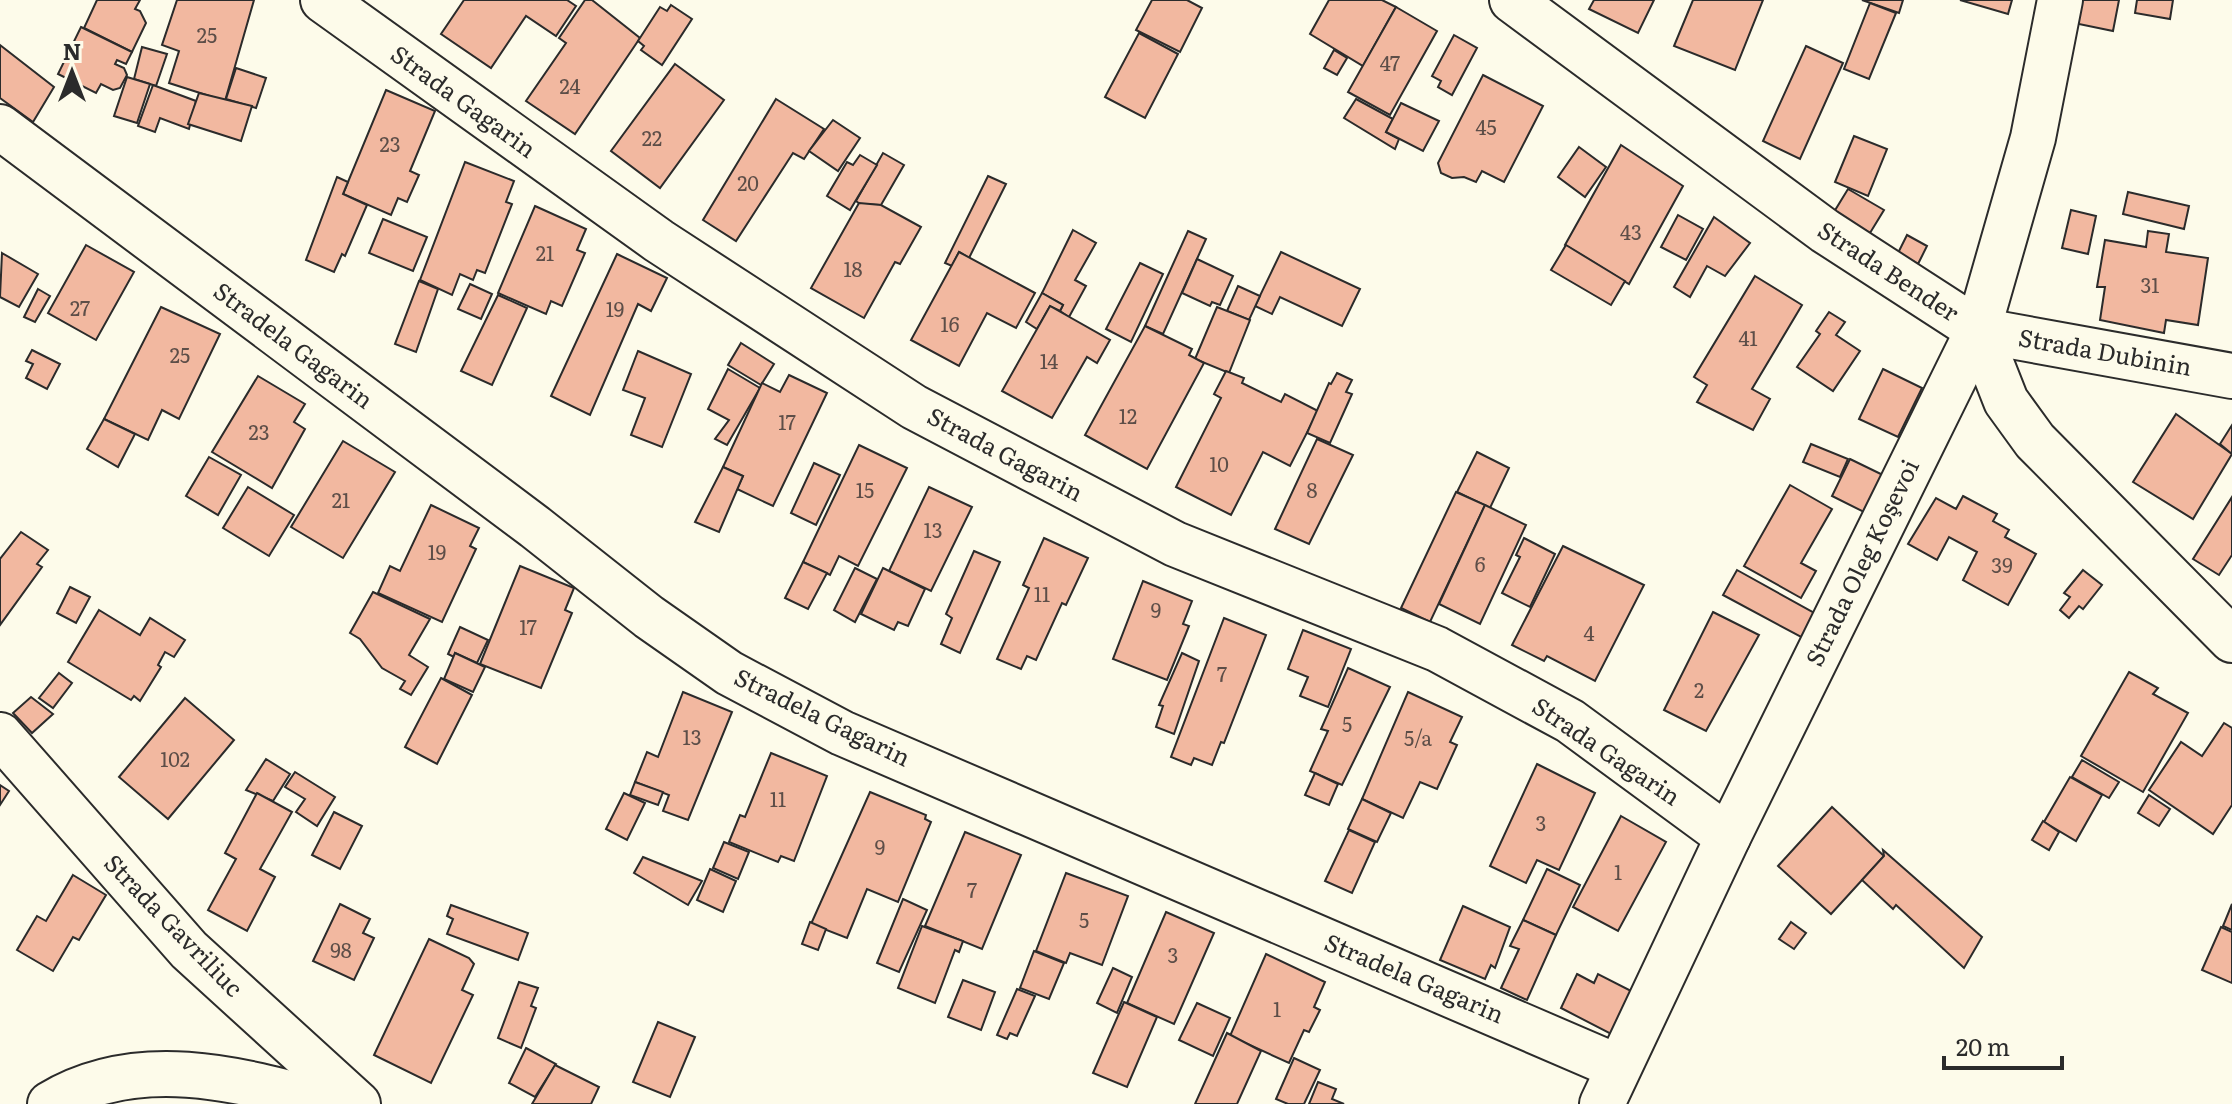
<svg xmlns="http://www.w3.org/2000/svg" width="2232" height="1104" font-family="Literata,serif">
<rect width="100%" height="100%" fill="#fdfbea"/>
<g fill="#f2b8a0" stroke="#2b2b2b" stroke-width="2">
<path d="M97,0h43l-5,9 5,2 6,12 -14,29 -48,-24z"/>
<path d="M177,0h77l-29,101 -56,-18 10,-32 -17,-6z"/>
<path d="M464,0h103l9,6 -20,30 -30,-20 -35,52 -50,-34z"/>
<path d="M585,0h7l48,38 -65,96 -49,-33 40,-58 -7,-5z"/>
<path d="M1152,0h35l15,8 -22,44 -44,-22z"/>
<path d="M1329,0h53l14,7 -33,59 -53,-32z"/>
<path d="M1594,0h60l-16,33 -49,-24z"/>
<path d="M1693,0h70l-28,70 -61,-24z"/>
<path d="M1862,0h41l-4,13z"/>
<path d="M1960,0h52l-4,14z"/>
<path d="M2078,0h41l-6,31 -39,-8z"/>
<path d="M2137,0h36l-3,19 -35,-6z"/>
<path d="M1870,3l26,10 -27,66 -25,-10z"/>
<path d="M671,5l21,14 -30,46 -21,-15 3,-4 -6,-5 22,-34 7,4z"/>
<path d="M1396,7l41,24 -47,84 -42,-23z"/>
<path d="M81,27l51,25 -6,12 -9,-4 -2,4 9,4 3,7 -7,13 -7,2 -12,-6 -5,9 -38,-19z"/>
<path d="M1139,33l39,21 -33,64 -40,-21z"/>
<path d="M1454,35l23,13 -25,47 -14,-8 3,-6 -9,-5z"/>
<path d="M0,45l54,42 -21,35 -33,-24z"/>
<path d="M1806,46l37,17 -43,96 -37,-18z"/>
<path d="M142,47l25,7 -11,32 -22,-7z"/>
<path d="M1334,50l13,8 -10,17 -13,-7z"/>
<path d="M675,64l49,36 -64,88 -49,-37z"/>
<path d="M236,68l30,10 -10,30 -30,-9z"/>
<path d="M1483,75l60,31 -39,76 -22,-11 -6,11 -12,-5 -12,1 -11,-5 -3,-10z"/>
<path d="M127,77l23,7 -13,39 -23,-7z"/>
<path d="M153,85l43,16 -7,28 -29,-11 -5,14 -17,-6z"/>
<path d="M386,90l49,21 -25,60 9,4 -12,27 -9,-4 -7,17 -48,-21z"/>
<path d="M199,93l53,13 -11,35 -53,-17z"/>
<path d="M776,99l48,30 -20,30 -11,-6 -57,88 -33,-21z"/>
<path d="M1356,99l37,20 -7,13 13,7 -4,10 -51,-31z"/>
<path d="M1401,103l38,18 -16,30 -37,-19z"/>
<path d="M833,120l27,18 -22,33 -29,-20z"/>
<path d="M1854,136l33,13 -19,47 -33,-14z"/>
<path d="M1621,145l62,41 -54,98 -64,-39z"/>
<path d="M1579,147l27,20 -21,30 -27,-20z"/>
<path d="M883,153l21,12 -23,40 -21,-1 -4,-3z"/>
<path d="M860,155l17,10 -27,45 -23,-14 20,-34 6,3z"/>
<path d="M465,162l49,19 -8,21 6,2 -27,69 -8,-3 -4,10 -13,-6 -8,21 -32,-15z"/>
<path d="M988,176l18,8 -37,74 -10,-6 -7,14 -7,-3z"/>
<path d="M337,177l11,5 -5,12 24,11 -22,51 -3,-2 -8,18 -28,-12z"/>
<path d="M1848,189l36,21 -14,23 -36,-21z"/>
<path d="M2128,192l61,14 -5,23 -61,-15z"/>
<path d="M859,203l22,2 40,22 -21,37 -5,-2 -31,56 -53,-30z"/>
<path d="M535,206l51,23 -9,21 8,3 -23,53 -11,-5 -5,13 -48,-21z"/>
<path d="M2071,210l25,6 -8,38 -26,-6z"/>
<path d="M1678,215l25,14 -17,31 -25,-13z"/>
<path d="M1714,217l36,26 -25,33 -18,-10 -17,31 -16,-10z"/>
<path d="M383,219l44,18 -14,34 -44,-18z"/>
<path d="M1073,230l23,13 -21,37 11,6 -17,31 -9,-6 3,-6 -21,-12z"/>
<path d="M1188,231l18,8 -43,95 -18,-8z"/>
<path d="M2148,231l21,3 -3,18 42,6 -10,67 -32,-5 -2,13 -64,-13 5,-33h-8l8,-47 41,7z"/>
<path d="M1907,235l20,11 -9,18 -20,-11z"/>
<path d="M86,245l48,27 -38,68 -48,-27z"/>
<path d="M1566,245l59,36 -14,24 -60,-35z"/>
<path d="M959,252l76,41 -19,35 -29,-15 -28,53 -48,-26z"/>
<path d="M1281,252l79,37 -18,37 -62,-29 -8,17 -17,-8z"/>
<path d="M2,253l36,21 -19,33 -19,-10z"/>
<path d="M617,254l50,24 -16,33 -13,-7 -48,111 -39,-19z"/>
<path d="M1197,259l36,17 -13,29 -8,-3 -2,4 -28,-13z"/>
<path d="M1140,263l23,11 -32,68 -25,-13z"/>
<path d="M1755,276l47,29 -50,84 18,10 -17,31 -56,-28 10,-17 -13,-8z"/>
<path d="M419,281l19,8 -22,63 -21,-8z"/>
<path d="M470,284l22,10 -11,25 -23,-10z"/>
<path d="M1238,286l22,10 -11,24 -22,-9z"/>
<path d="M38,289l12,7 -15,26 -11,-5z"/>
<path d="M1042,293l21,12 -3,6 -10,-5 -13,23 -11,-7z"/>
<path d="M498,295l29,13 -35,77 -31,-14z"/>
<path d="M1050,306l60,34 -13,23 -10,-6 -35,61 -50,-27z"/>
<path d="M161,307l59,27 -41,85 -17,-9 -14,30 -44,-21z"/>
<path d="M1217,307l33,13 -21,53 -34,-14z"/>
<path d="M1829,312l16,10 -9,13 24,16 -27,40 -36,-24 23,-33 -4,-3z"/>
<path d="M1145,326l47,23 -3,6 15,8 -57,106 -62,-34z"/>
<path d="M741,343l33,21 -13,21 -33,-20z"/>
<path d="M32,350l28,14 -13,25 -21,-11 7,-14 -7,-3z"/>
<path d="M638,351l53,23 -29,73 -31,-12 14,-37 -22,-8z"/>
<path d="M728,369l32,19 -33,57 -12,-6 14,-19 -21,-11z"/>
<path d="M1883,369l39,19 -24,49 -39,-18z"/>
<path d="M1226,371l18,7 -2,5 39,19 4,-8 33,17 -28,55 -27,-14 -32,63 -55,-28 45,-89 -7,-4z"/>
<path d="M1337,373l15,7 -6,12 6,2 -22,49 -23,-10 22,-50 2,1z"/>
<path d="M789,375l38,18 -54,113 -36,-17 6,-13 -20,-9 39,-84 18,9z"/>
<path d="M258,376l47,28 -11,18 11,7 -33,59 -60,-36z"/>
<path d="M2176,414l56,40 -39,65 -60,-37z"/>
<path d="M104,419l31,15 -17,33 -31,-18z"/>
<path d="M2232,425v29l-12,-10z"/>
<path d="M1317,439l36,16 -44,89 -34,-15z"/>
<path d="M343,441l52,31 -52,86 -52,-31z"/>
<path d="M1811,444l37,15 -8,18 -37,-15z"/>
<path d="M859,445l48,23 -49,98 -19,-10 -9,19 -27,-13z"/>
<path d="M1477,452l32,16 -19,40 -33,-16z"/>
<path d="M209,457l32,18 -23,40 -32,-19z"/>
<path d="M1850,459l37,18 -21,36 -34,-17z"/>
<path d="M814,463l26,12 -24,50 -25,-12z"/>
<path d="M723,467l20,9 -24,56 -24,-10z"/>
<path d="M1790,485l42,24 -31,54 15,8 -15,27 -57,-32z"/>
<path d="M248,487l46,28 -25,41 -46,-28z"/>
<path d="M929,487l43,20 -41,84 -42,-20z"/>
<path d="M1456,492l29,13 -55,117 -29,-14z"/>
<path d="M1963,496l34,18 -4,7 16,9 -4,7 31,17 -28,51 -45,-25 14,-28 -28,-15 -12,23 -29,-16 28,-46 20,11z"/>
<path d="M2232,497v58l-13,20 -26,-16z"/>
<path d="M431,505l48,23 -9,18 6,3 -34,73 -64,-29 12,-27 10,5z"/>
<path d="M1485,505l41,20 -46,99 -41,-20z"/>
<path d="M21,532l27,18 -11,14 5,3 -42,58v-66z"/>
<path d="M1044,538l44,20 -22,47 -4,-2 -26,57 -9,-4 -6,13 -24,-10 32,-71 -6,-3z"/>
<path d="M1524,538l31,16 -25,53 -28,-14 18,-36 -4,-2z"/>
<path d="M1563,546l81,39 -49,96 -48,-25 -3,5 -32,-16z"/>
<path d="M974,551l26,11 -40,91 -19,-9 11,-26 -6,-4z"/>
<path d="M803,562l24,11 -19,36 -23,-11z"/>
<path d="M520,566l54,22 -9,22 7,3 -31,75 -61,-24z"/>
<path d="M855,568l22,11 -22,43 -21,-12z"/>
<path d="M883,568l42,21 -17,37 -10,-4 -4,8 -33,-16z"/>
<path d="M1737,570l79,44 -13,24 -80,-43z"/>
<path d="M2083,570l19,15 -19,24 -4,-3 -10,12 -9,-8 10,-13 -6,-4z"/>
<path d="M1143,581l49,20 -9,23 6,2 -22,54 -54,-21z"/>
<path d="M70,587l20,10 -14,26 -19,-10z"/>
<path d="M373,592l57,27 -21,36 19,12 -17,28 -11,-6 5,-8 -23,-13 -22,-29 -10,-6z"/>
<path d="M99,610l41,25 10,-17 35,22 -11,17 -9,-5 -7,13 3,2 -21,34 -6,-5 -3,4 -63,-38z"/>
<path d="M1713,612l46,23 -53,96 -42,-21z"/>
<path d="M1224,618l42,17 -42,108 -3,-1 -9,23 -18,-7 -3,7 -20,-8z"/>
<path d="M460,627l28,13 -11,23 -22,-10 -1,4 -6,-3z"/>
<path d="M1303,630l48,19 -23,58 -28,-11 8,-19 -20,-8z"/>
<path d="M455,653l30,14 -12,25 -29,-13z"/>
<path d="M1182,653l17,8 -25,73 -18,-7 7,-21 -4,-1z"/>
<path d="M1348,668l42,19 -48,98 -32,-14 18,-40 -7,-2z"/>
<path d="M2129,672l29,16 -5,6 35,19 -45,79 -62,-36z"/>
<path d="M59,673l13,10 -19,25 -14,-10z"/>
<path d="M441,678l31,17 -35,69 -32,-17z"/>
<path d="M683,692l49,20 -44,108 -25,-9 6,-16 -34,-13 12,-30 11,5z"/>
<path d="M1408,692l54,25 -12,25 7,3 -20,44 -17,-7 -17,36 -41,-19z"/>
<path d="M31,697l22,17 -21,19 -19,-20z"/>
<path d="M185,698l49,42 -66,79 -49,-42z"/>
<path d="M2224,723l8,5v77l-19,29 -64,-44 32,-48 21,14z"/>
<path d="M771,753l56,23 -33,85 -13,-5 -3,6 -49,-20 11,-27 5,2z"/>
<path d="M266,759l24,15 -17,27 -27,-11z"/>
<path d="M2082,760l37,22 -10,16 -37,-21z"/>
<path d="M1537,764l58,29 -36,77 -22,-10 -11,23 -36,-17z"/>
<path d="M295,772l40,25 -18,29 -21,-14 9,-13 -20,-12z"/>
<path d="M1315,773l23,11 -9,21 -24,-10z"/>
<path d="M2070,777l32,18 -26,46 -32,-19z"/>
<path d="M635,782l28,10 -5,13 -28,-10z"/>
<path d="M0,785l9,6 -9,14z"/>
<path d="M870,792l56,23 -1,4 6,3 -33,80 -31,-13 -20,49 -36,-14z"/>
<path d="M257,793l35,19 -32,57 15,8 -28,54 -39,-21 28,-51 -11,-6z"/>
<path d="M624,793l21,10 -18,37 -21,-11z"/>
<path d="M2149,795l21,14 -11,17 -21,-13z"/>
<path d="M1362,799l29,14 -14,29 -29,-13z"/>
<path d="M1832,807l52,49 -53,58 -53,-48z"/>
<path d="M334,812l28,14 -22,43 -28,-14z"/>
<path d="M1621,816l45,26 -48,89 -45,-24z"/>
<path d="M2043,821l16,11 -10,18 -17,-10z"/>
<path d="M1349,830l26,12 -23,51 -27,-12z"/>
<path d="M965,832l56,23 -39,94 -57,-23z"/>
<path d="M724,842l25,10 -11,27 -25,-11z"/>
<path d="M1883,850l99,87 -18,31 -68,-63 -3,4 -31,-29 22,-24z"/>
<path d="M643,857l59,24 -14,24 -54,-32z"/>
<path d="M710,869l26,12 -13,31 -26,-12z"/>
<path d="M1547,869l33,16 -24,50 -33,-15z"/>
<path d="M1066,873l62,23 -26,69 -32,-12 -4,10 -30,-12z"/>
<path d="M73,875l33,20 -27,45 -6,-3 -20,34 -36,-21 20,-34 9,5z"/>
<path d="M903,899l24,11 -28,62 -22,-9z"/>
<path d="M340,904l30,15 -7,14 11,5 -20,42 -41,-19z"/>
<path d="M2232,904v26l-9,-4z"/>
<path d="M451,905l77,28 -10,27 -71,-26 6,-15 -6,-3z"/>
<path d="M1463,906l47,21 -15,41 -4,-3 -6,14 -45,-19z"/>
<path d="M1166,912l48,21 -40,91 -47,-21z"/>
<path d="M1523,920l33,15 -29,65 -26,-12 18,-39 -9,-3z"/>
<path d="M810,922l16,7 -8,21 -16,-6z"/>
<path d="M1791,922l15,11 -12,16 -15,-10z"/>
<path d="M922,926l41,15 -4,11 -4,-2 -20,53 -37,-15z"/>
<path d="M2221,927l11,5v51l-30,-13z"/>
<path d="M429,939l40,19 5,6 -12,26 11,5 -42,88 -57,-28z"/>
<path d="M1034,951l30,12 -15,36 -29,-11z"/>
<path d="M1266,954l59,28 -11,25 6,3 -11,22 -5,-2 -15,33 -59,-27z"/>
<path d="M1113,968l19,9 -15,36 -20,-10z"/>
<path d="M1577,974l17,9 4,-9 39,20 -22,42 -54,-28z"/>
<path d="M963,980l32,12 -14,38 -33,-13z"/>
<path d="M519,982l19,6 -7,18 5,2 -15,40 -23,-10z"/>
<path d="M1017,989l18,7 -18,40 -7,-3 -3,6 -10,-4z"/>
<path d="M1124,1002l33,15 -30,70 -34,-14z"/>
<path d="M1197,1003l33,15 -17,38 -34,-16z"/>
<path d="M658,1022l37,15 -25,60 -37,-15z"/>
<path d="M1227,1033l34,18 -24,53h-42z"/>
<path d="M526,1048l30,16 -21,33 -26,-14z"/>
<path d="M1294,1058l26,12 -16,34h-16l-12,-5z"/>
<path d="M555,1065l44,22 -8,17h-59z"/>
<path d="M1318,1082l18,7 -4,10 12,5h-35z"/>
</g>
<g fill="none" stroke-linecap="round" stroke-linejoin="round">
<g stroke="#2b2b2b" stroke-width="48">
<g id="minor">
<path d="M323,0l336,241 255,166 261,137 262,105 133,72 158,116"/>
<path d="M1512,0l313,231 153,99 28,71 29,40 197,199"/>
<path d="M0,127l535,400 114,90 80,56 113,60 776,334"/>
<path d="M1978,330l254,46"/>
<path d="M0,735l189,215 169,154"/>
<path d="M50,1104c86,-52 188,-26 278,0"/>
<path d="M1602,1104l126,-267 250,-507 55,-192 27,-138"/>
</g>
</g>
<use href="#minor" stroke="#fdfbea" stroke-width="44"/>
</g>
<g text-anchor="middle" stroke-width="6" stroke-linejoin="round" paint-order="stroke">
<g font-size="20" fill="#5d4e48">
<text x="207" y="43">25</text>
<text x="1390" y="71">47</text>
<text x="570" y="94">24</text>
<text x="1486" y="135">45</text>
<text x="652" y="146">22</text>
<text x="390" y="152">23</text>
<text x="748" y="191">20</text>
<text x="1631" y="240">43</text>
<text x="545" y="261">21</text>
<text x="853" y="277">18</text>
<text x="2150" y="293">31</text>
<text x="80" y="316">27</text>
<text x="615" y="317">19</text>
<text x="950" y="332">16</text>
<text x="1748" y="346">41</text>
<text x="180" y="363">25</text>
<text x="1049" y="369">14</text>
<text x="1128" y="424">12</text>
<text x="787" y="430">17</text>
<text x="259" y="440">23</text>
<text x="1219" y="472">10</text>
<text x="865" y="498">15</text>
<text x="1312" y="498">8</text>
<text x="341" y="508">21</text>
<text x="933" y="538">13</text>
<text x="437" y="560">19</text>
<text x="1480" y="572">6</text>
<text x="2002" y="573">39</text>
<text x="1042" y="602">11</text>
<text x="1156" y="618">9</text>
<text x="528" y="635">17</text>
<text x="1589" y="641">4</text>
<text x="1222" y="682">7</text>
<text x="1699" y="698">2</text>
<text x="1347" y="732">5</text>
<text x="692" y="745">13</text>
<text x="1418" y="746">5/a</text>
<text x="175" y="767">102</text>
<text x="778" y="807">11</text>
<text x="1541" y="831">3</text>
<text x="880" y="855">9</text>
<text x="1618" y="880">1</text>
<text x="972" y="898">7</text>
<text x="1084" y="928">5</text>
<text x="341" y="958">98</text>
<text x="1173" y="963">3</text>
<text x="1277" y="1017">1</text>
</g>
<g font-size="24" fill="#2b2b2b" stroke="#fdfbea">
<text transform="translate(463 102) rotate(36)" y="8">Strada Gagarin</text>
<text transform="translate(1888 272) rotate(33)" y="8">Strada Bender</text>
<text transform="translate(293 346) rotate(37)" y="8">Stradela Gagarin</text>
<text transform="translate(2105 353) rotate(10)" y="8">Strada Dubinin</text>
<text transform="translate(1005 455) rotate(28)" y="8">Strada Gagarin</text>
<text transform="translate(1863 563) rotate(-64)" y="8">Strada Oleg Koşevoi</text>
<text transform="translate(822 718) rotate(26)" y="8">Stradela Gagarin</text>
<text transform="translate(1606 752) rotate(34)" y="8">Strada Gagarin</text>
<text transform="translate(173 926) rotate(46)" y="8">Strada Gavriliuc</text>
<text transform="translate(1414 979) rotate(23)" y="8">Stradela Gagarin</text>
</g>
</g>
<g transform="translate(72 72)" stroke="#fdfbea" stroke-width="6" paint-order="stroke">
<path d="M0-6L14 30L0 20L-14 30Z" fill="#2b2b2b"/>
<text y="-12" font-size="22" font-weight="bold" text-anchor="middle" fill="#2b2b2b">N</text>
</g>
<path d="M1944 1056v12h118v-12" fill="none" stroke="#2b2b2b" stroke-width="4"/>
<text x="1956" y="1056" font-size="24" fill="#2b2b2b" stroke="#fdfbea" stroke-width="6" paint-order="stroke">20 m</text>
</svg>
